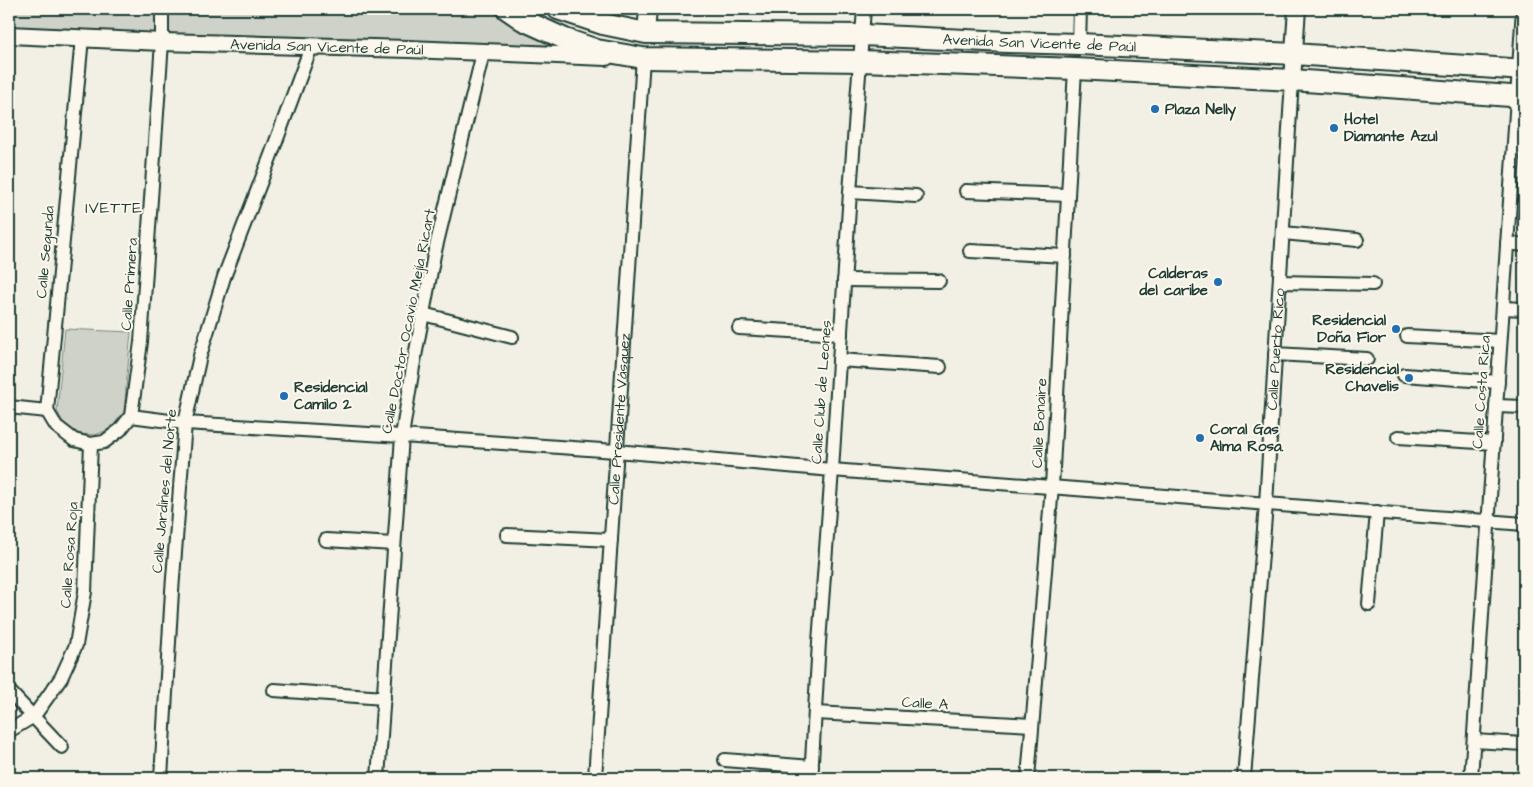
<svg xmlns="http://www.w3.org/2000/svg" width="1533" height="787" font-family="'Architects Daughter',sans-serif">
<rect width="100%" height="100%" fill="#f2f0e5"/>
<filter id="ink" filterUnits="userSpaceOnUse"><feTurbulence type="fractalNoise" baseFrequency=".02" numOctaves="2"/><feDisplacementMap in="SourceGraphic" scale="10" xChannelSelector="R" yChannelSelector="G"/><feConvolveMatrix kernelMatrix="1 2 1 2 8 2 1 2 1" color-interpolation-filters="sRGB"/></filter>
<g filter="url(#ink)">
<g fill="#cfd2c8" stroke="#77887e">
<path d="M9,9h79l67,2 7,-2h331l19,14 46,26 -240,-11 -309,-10z"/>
<path d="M65,329l66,3 -7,80 -14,17 -15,6 -16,-1 -16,-12 -6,-11z"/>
</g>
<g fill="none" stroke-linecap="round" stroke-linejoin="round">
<g stroke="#1f3d34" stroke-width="16">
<g id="minor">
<path d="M82,38l-35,373 9,15 18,14 17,4 13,-2 16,-12 11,-14 10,-74 21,-300v-33"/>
<path d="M1079,44l1,-35"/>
<path d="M966,191l102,4"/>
<path d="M850,192l66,4"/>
<path d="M1283,233l74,7"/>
<path d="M1507,243l17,2"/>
<path d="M970,251l95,5"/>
<path d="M844,280l95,1"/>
<path d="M1280,282l93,2"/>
<path d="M1503,308l21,1"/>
<path d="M423,314l89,23"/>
<path d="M739,328l102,6"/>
<path d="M1407,336l93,5"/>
<path d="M1275,354l92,5"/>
<path d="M839,360l101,7"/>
<path d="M1404,375l94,7"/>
<path d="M1496,406l28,1"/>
<path d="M9,407l38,4"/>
<path d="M131,416l54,7 217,13 214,15 216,19 692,54"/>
<path d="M1398,437l96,6"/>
<path d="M507,535l104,5"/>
<path d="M326,540l68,4"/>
<path d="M1369,604l8,-92"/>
<path d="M274,690l110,8"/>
<path d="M9,691l53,56"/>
<path d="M816,713l216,12"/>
<path d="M9,731l25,-15 27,-38 15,-33 9,-53 6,-148"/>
<path d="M1474,741l50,3"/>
<path d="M725,760l87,7"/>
<path d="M161,778l11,-187 13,-168 15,-67 24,-79 47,-122 40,-108"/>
<path d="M378,778l24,-342 11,-69 21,-112 49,-202"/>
<path id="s1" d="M595,778l48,-720"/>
<path d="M811,778l8,-136 13,-172 18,-278 14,-183"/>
<path d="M1028,778l24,-292 23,-417"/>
<path id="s2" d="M1244,778l22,-274 26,-424"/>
<path d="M1471,778l52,-769"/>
</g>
</g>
<g stroke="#1f3d34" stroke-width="20">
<g id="tertiary">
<path d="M646,33l2,-24"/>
<path id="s3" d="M9,35l153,7 246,7 198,8"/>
<path d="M1292,80l5,-71"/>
</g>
</g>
<g stroke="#1f3d34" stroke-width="24">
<g id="primary">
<path d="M507,9l16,11 42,19 32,11 46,8 218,3 214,8 217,11 232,17"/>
<path id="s4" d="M558,9l45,15 43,9 216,2 145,7 72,2 215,10 230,16"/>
</g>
</g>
<use href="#minor" stroke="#fbf7ec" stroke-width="12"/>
<use href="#tertiary" stroke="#fbf7ec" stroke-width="16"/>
<use href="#primary" stroke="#fbf7ec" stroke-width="20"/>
</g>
</g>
<g fill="#1f6fb2" stroke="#fbf7ec" stroke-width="2">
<circle cx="1155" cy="109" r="5"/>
<circle cx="1334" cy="128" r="5"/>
<circle cx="1218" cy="282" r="5"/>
<circle cx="1396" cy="329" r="5"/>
<circle cx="1409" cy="378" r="5"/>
<circle cx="284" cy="396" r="5"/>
<circle cx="1200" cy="438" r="5"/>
</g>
<g text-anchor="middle" stroke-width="4" stroke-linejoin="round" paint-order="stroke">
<g font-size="15" fill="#1f3d34" stroke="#fbf7ec">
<text dy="5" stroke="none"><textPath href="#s4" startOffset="485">Avenida San Vicente de Paúl</textPath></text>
<text dy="5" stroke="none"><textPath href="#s3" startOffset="318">Avenida San Vicente de Paúl</textPath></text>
<text transform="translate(45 252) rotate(-85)" y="5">Calle Segunda</text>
<text transform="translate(129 284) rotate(-86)" y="5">Calle Primera</text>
<text transform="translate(408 321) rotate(-79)" y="5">Calle Doctor Ocavio Mejía Ricart</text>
<text dy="5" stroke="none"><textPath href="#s2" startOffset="430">Calle Puerto Rico</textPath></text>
<text transform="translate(821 392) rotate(-86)" y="5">Calle Club de Leones</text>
<text transform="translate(1481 392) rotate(-86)" y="5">Calle Costa Rica</text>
<text dy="5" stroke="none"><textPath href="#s1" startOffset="360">Calle Presidente Vásquez</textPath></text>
<text transform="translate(1039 423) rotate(-87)" y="5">Calle Bonaire</text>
<text transform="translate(164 491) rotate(-85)" y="5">Calle Jardines del Norte</text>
<text transform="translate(69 555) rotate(-86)" y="5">Calle Rosa Roja</text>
<text transform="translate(925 703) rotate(3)" y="5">Calle A</text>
</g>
<g font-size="15" font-weight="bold" fill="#1f3d34" stroke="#fbf7ec" text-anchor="start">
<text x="1165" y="114">Plaza Nelly</text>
<text x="1344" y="124">Hotel<tspan x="1344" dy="17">Diamante Azul</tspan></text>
<text x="1208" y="278" text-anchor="end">Calderas<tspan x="1208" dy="17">del caribe</tspan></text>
<text x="1386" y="325" text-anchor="end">Residencial<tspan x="1386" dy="17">Doña Fior</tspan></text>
<text x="1399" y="374" text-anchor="end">Residencial<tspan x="1399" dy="17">Chavelis</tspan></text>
<text x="294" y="392">Residencial<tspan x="294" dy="17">Camilo 2</tspan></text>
<text x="1210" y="434">Coral Gas<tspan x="1210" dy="17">Alma Rosa.</tspan></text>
</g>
<g font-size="16" letter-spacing="1" fill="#1f3d34" stroke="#fbf7ec">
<text x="114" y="213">IVETTE</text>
</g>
</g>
<rect width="1533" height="787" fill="none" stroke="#fbf7ec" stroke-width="30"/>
<rect x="15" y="15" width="1503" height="757" fill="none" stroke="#1f3d34" stroke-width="2" filter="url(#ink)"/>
</svg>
